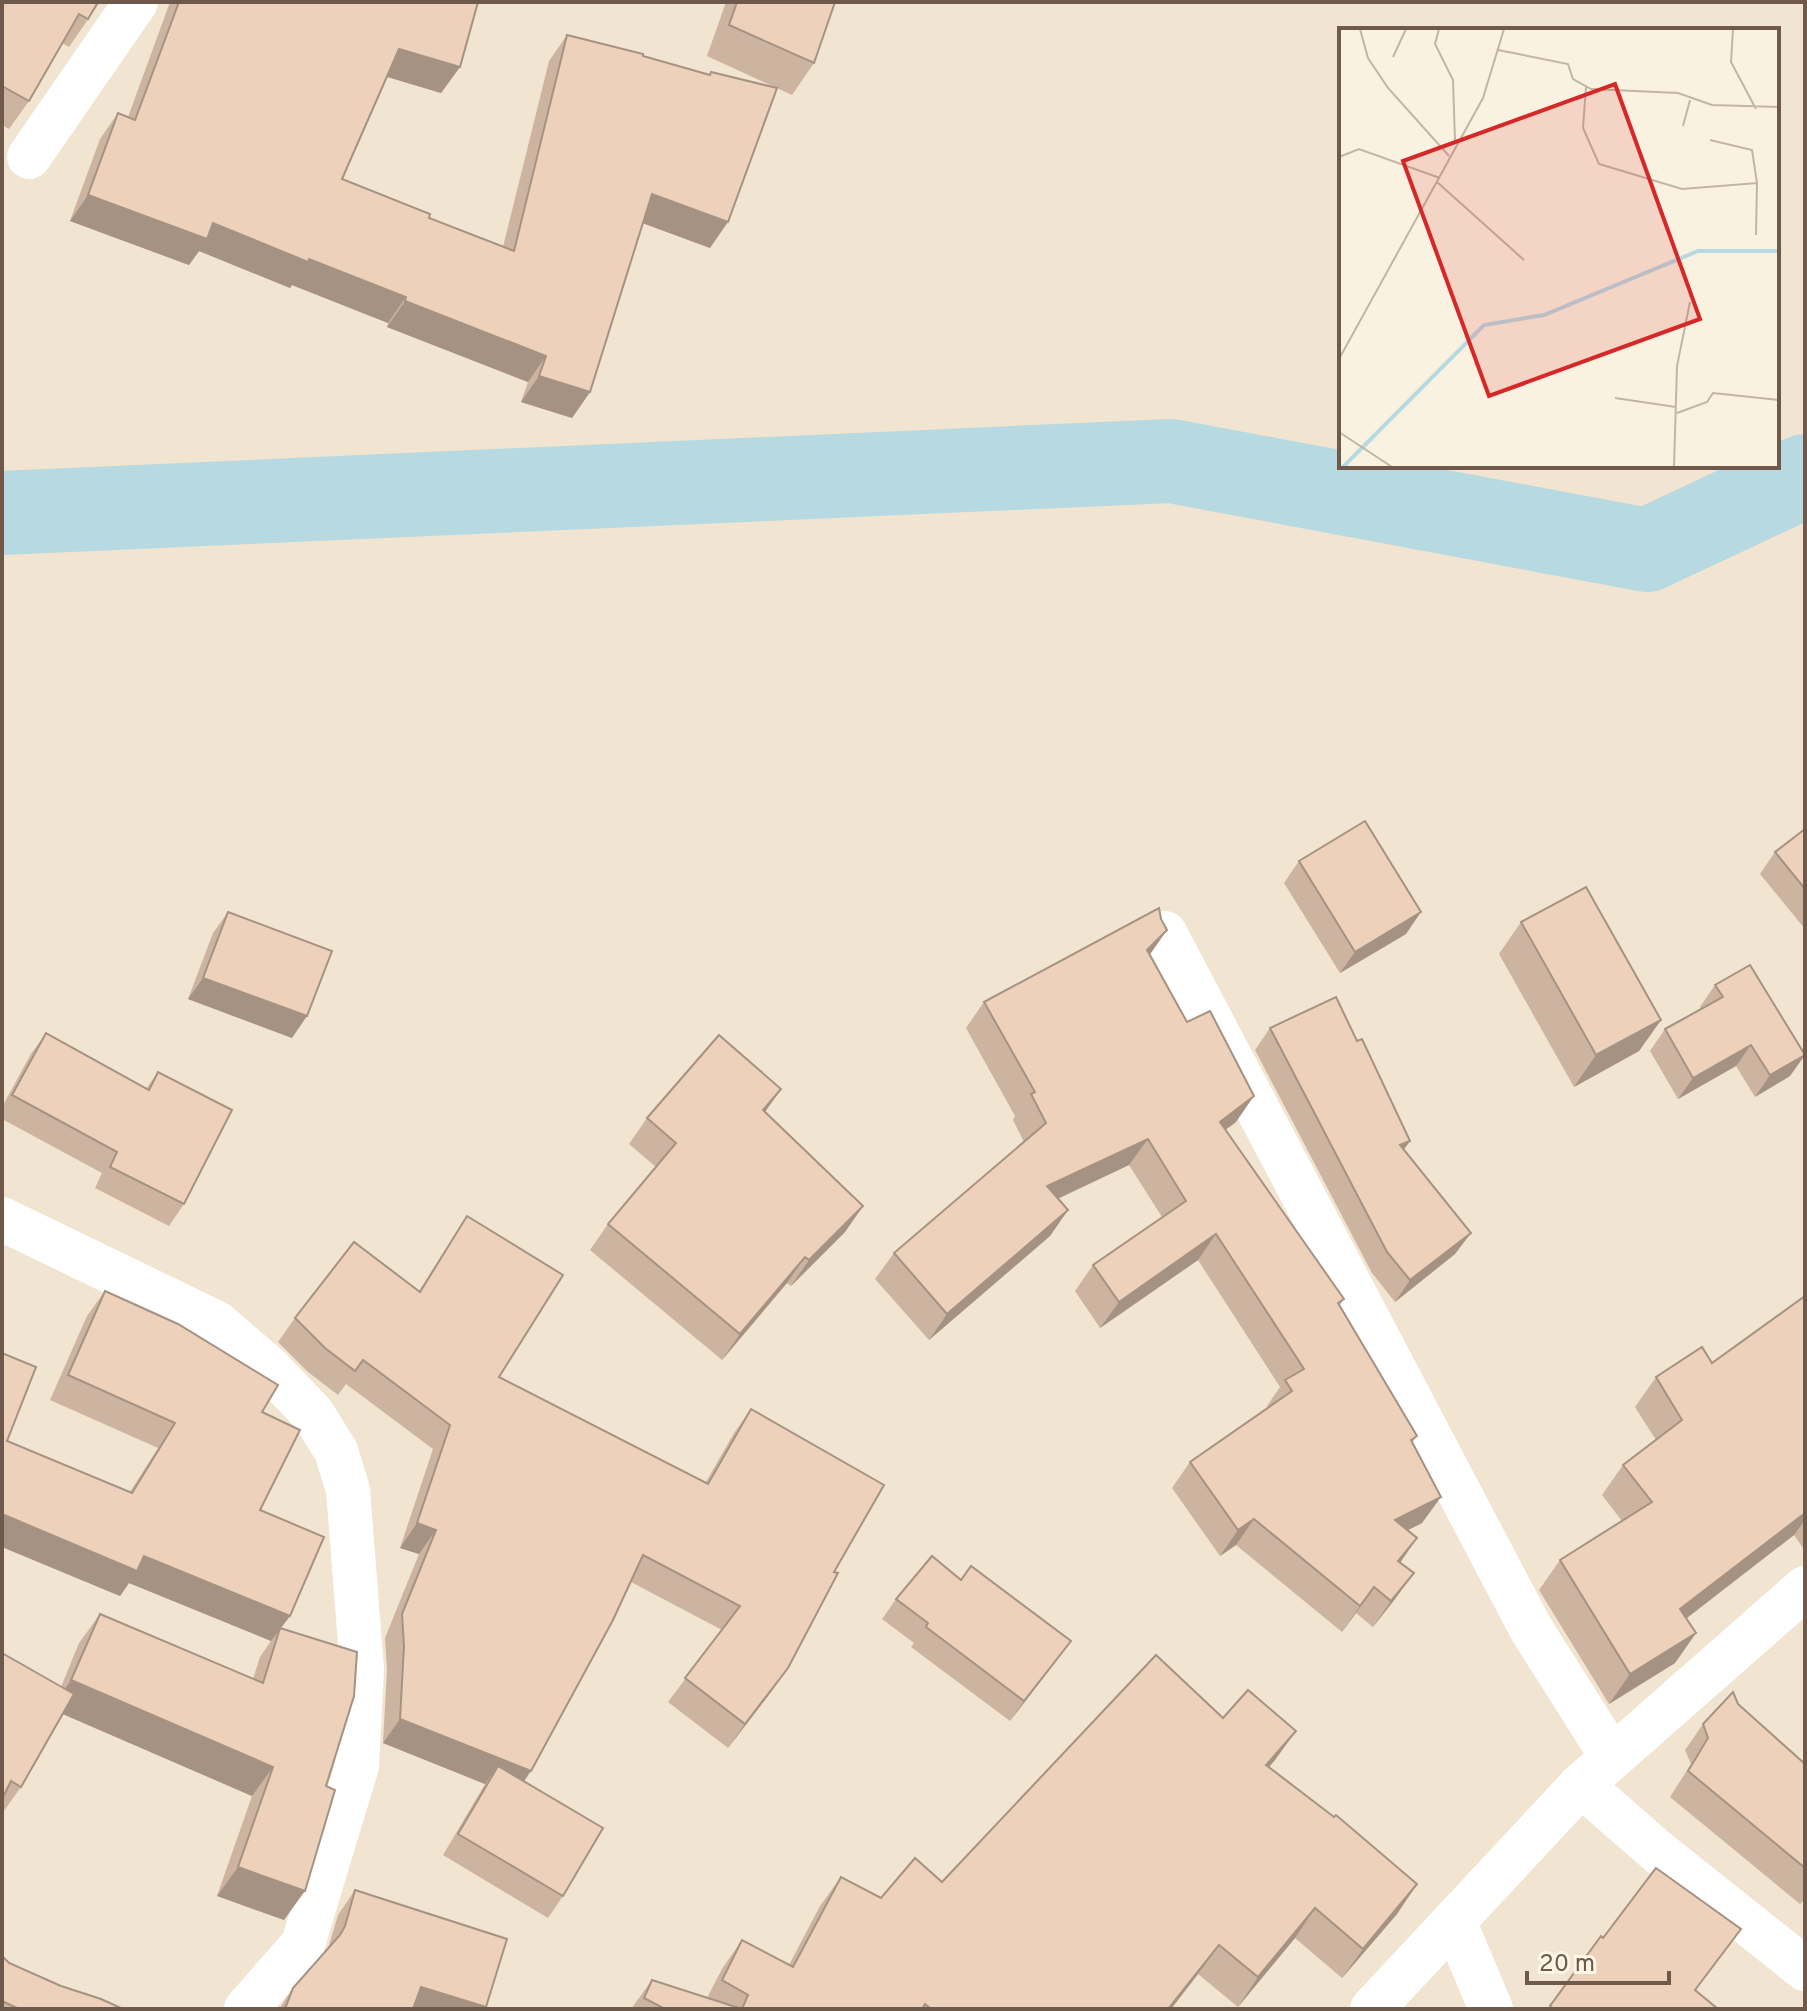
<svg xmlns="http://www.w3.org/2000/svg" width="1807" height="2011" font-family="Overpass,sans-serif">
<rect width="100%" height="100%" fill="#faf2e1"/>
<path fill="#f1e4d0" fill-rule="evenodd" d="M2,2h1803v2007h-1803zM1341,30h436v436h-436z"/>
<g fill="none" stroke-linecap="round" stroke-linejoin="round">
<path stroke="#b7d9e2" stroke-width="84" d="M2,513l1169,-52 476,89 158,-74"/>
<g stroke="#fff" stroke-width="44">
<path d="M29,157l107,-155"/>
<path d="M1165,933l366,696 81,128"/>
<path d="M2,1219l215,104 52,45 44,46 23,37 12,39 14,179 -5,97 -54,178 -57,65"/>
<path d="M1581,1785l77,67 147,117"/>
<path d="M1454,1921l37,88"/>
<path d="M1372,2009l209,-224 224,-197"/>
</g>
</g>
<g fill="#ccb4a0">
<path d="M2,2h98l-31,45 -7,-4 -33,58 -20,28 -7,-4z"/>
<path d="M170,2h308l-18,65 -19,26 -54,-16 -45,102 87,39 74,29 46,-186 18,-26 142,40 2,-3 -1,176 -67,-25 -53,169 -18,26 -51,-16 7,-20 -141,-55 1,-4 -96,-38 -2,3 -91,-37 -10,14 -119,-44 30,-82 18,-26 10,4z"/>
<path d="M726,2h109l-21,61 -22,32 -85,-39z"/>
<path d="M1805,829v100l-45,-55 15,-22z"/>
<path d="M1299,861l107,73 -66,39 -56,-90z"/>
<path d="M228,912l64,126 -104,-39 25,-66z"/>
<path d="M1521,922l140,98 -22,31 -65,36 -75,-133z"/>
<path d="M1149,955l87,167 -11,8 119,169 -4,6 77,131 -5,7 10,80 -14,7 9,8 -17,25 -5,36 -22,28 -17,-14 -14,19 -106,-87 -16,11 -48,-68 18,-26 78,-54 -1,-2 13,-19 -82,-127 -98,68 -25,-37 18,-26 69,-48 -33,-52 -71,34 10,11 -18,26 -121,104 -54,-61 19,-26 130,-111 -11,-22 2,-4 -49,-88 18,-26z"/>
<path d="M1715,985l75,91 -35,21 -19,-31 -58,33 -28,-48 15,-22 36,-20 -1,-2z"/>
<path d="M1270,1028l87,13 53,100 -7,8 52,105 -60,48 -23,-29 -117,-223z"/>
<path d="M46,1033l100,56 12,-17 26,132 -15,22 -74,-38 7,-15 -100,-54v-12l29,-53z"/>
<path d="M765,1112l98,94 -18,26 -54,54 -4,-3 -65,77 -132,-110 18,-26 48,-57 -27,-23 18,-26z"/>
<path d="M467,1216l32,161 207,105 28,-49 17,-24 83,163 -63,120 -43,56 -60,-46 54,-72 -91,-48 -107,199 39,115 -15,22 -105,-63 42,-71 -102,-41 4,-73 -2,-32 34,-84 -19,-6 33,-99 -87,-65 -8,11 -30,-23 -30,-30 17,-24 124,-27z"/>
<path d="M105,1291l157,121 -2,98 30,106 -9,12 3,292 -67,-24 35,-100 -189,-82 -42,73 -18,25 -1,-1v-158l59,34 18,-44 21,-29 153,65 7,-22 11,-16 -142,-58 -9,13 -118,-49v-194l5,88 123,51 28,-44 -108,-48 37,-84z"/>
<path d="M1805,1296v250l-2,2 -9,-13 -108,83 10,15 -21,30 -66,41 -70,-114 21,-30 62,-39 -20,-26 21,-30 33,-25 -21,-33 21,-30 56,-14z"/>
<path d="M896,1599l160,62 -46,60 -99,-74 3,-4 -32,-24z"/>
<path d="M1738,1704l67,60v135l-5,5 -130,-107 21,-33 -6,-14 18,-26z"/>
<path d="M1223,1718l52,42 -6,7 148,117 -20,30 -55,64 -47,-40 -57,69 -40,-33 -27,35h-540l21,-29 55,18 15,-29 20,-29 47,25 31,-59 21,-29 40,21 61,-16z"/>
<path d="M355,1890l129,119h-205l14,-21 35,-39 10,-34z"/>
<path d="M2,1956l7,7 52,23 62,23h-121z"/>
</g>
<g fill="#a69282">
<path d="M399,49l61,18 -19,26 -60,-18z"/>
<path d="M652,194l76,28 -18,26 -76,-28z"/>
<path d="M88,195l125,28 96,36 97,38 -18,26 -96,-38 -2,3 -91,-37 -10,14 -119,-44z"/>
<path d="M405,301l141,55 -18,26 -141,-55z"/>
<path d="M539,376l51,16 -18,26 -51,-16z"/>
<path d="M1421,912l-15,22 -66,39 15,-21z"/>
<path d="M1167,930l-18,26 -2,-6z"/>
<path d="M203,978l104,38 -15,22 -104,-39z"/>
<path d="M1661,1020l-22,31 -65,36 22,-32z"/>
<path d="M1751,1045l-15,21 -58,33 15,-21z"/>
<path d="M1805,1055l-15,21 -35,21 15,-22z"/>
<path d="M781,1089l-18,26v-5z"/>
<path d="M1254,1096l-18,26 -35,26 19,-26z"/>
<path d="M1148,1139l-19,26 -100,47 18,-26z"/>
<path d="M1410,1141l-15,21 5,-17z"/>
<path d="M863,1206l-18,26 -54,54 18,-26z"/>
<path d="M1068,1210l-18,26 -121,104 18,-26z"/>
<path d="M1471,1233l-16,21 -60,48 15,-22z"/>
<path d="M1216,1234l-18,26 -98,68 19,-26z"/>
<path d="M805,1257l-18,26 -65,77 18,-26z"/>
<path d="M1441,1497l-19,26 -46,23 19,-26z"/>
<path d="M1805,1513v7l-11,15 -134,104 20,-30z"/>
<path d="M2,1514l142,42 146,60 -19,25 -142,-58 -9,13 -118,-49z"/>
<path d="M1254,1519l-18,26 -16,11 18,-26z"/>
<path d="M417,1523l19,7 -17,24 -19,-6z"/>
<path d="M1417,1538l-18,26 -1,-3z"/>
<path d="M1414,1573l-19,26 -22,28 18,-26z"/>
<path d="M1374,1587l-18,26 -14,19 18,-26z"/>
<path d="M1696,1633l-21,30 -66,41 21,-30z"/>
<path d="M1071,1641l-15,20 -46,60 14,-20z"/>
<path d="M788,1668l-17,24 -43,56 17,-24z"/>
<path d="M71,1680l202,87 -21,29 -201,-87z"/>
<path d="M400,1719l131,52 -17,25 -16,-30 -13,18 -102,-41z"/>
<path d="M1296,1731l-21,29 -29,34 20,-29z"/>
<path d="M238,1867l67,24 -21,29 -67,-24z"/>
<path d="M1417,1884l-20,30 -55,64 21,-29z"/>
<path d="M1315,1908l-20,30 -57,69 20,-30z"/>
<path d="M1219,1945l-21,29 -27,35h-3z"/>
<path d="M421,1987l65,20 -2,2h-78z"/>
</g>
<g fill="#edd1ba" stroke="#a69282" stroke-width="2">
<path d="M2,2h96l-10,17 -9,-5 -50,87 -27,-15z"/>
<path d="M179,2h299l-18,65 -61,-18 -57,130 88,35 -1,4 85,33 53,-216 76,19v2l67,19 1,-3 66,16 -49,134 -76,-28 -62,198 -51,-16 7,-20 -141,-55 1,-4 -97,-38 -1,3 -95,-39 -6,16 -119,-44 30,-82 17,7z"/>
<path d="M737,2h98l-21,61 -85,-38z"/>
<path d="M1365,821l56,91 -66,40 -56,-91z"/>
<path d="M1805,829v60l-30,-37z"/>
<path d="M1586,887l75,133 -65,35 -75,-133z"/>
<path d="M1159,908l2,11 6,11 -20,20 40,72 23,-11 44,85 -34,26 124,177 -6,4 79,133 -6,4 30,57 -46,23 22,18 -19,23 16,12 -23,28 -17,-14 -14,19 -106,-87 -16,11 -48,-68 102,-71 -7,-11 19,-11 -88,-135 -97,68 -26,-37 93,-64 -38,-62 -101,47 21,24 -121,104 -53,-61 152,-130 -15,-29 4,-2 -51,-90z"/>
<path d="M228,912l104,39 -25,65 -104,-38z"/>
<path d="M1750,965l55,90 -35,20 -19,-30 -58,33 -28,-49 58,-32 -8,-12z"/>
<path d="M1336,997l21,44 5,-2 48,102 -10,4 71,88 -61,47 -23,-28 -117,-224z"/>
<path d="M46,1033l103,57 9,-18 74,38 -48,94 -74,-37 7,-15 -105,-57z"/>
<path d="M719,1035l62,54 -18,21 100,96 -54,54 -4,-3 -65,77 -132,-110 68,-81 -29,-25z"/>
<path d="M467,1216l96,59 -64,102 209,107 43,-75 133,76 -50,87 4,1 -50,95 -43,56 -60,-46 55,-72 -97,-51 -30,65 -82,151 -131,-52 4,-73 -2,-32 34,-84 -19,-7 33,-98 -87,-65 -8,11 -30,-23 -30,-30 59,-76 66,50z"/>
<path d="M105,1291l73,33 100,61 -16,27 38,18 -40,80 64,27 -34,79 -146,-60 -7,15 -135,-57v-161l34,14 -29,74 125,52 43,-70 -107,-48z"/>
<path d="M1805,1296v217l-125,96 16,24 -66,41 -70,-114 92,-58 -29,-37 59,-45 -26,-43 46,-30 10,16z"/>
<path d="M932,1556l29,24 10,-14 100,75 -47,60 -98,-74 2,-4 -32,-24z"/>
<path d="M100,1614l163,69 17,-55 77,24 -3,44 -28,90 9,4 -30,101 -67,-24 35,-100 -202,-87z"/>
<path d="M2,1653l72,41 -53,93 -10,-6 -9,18z"/>
<path d="M1156,1655l67,63 25,-28 48,41 -30,34 68,52 2,-2 81,69 -54,65 -48,-41 -57,69 -39,-32 -51,64h-237l-6,-5 -3,5h-257l-21,-11 8,-18 90,29 6,-14 -26,-15 20,-40 51,27 48,-90 40,21 34,-40 27,24z"/>
<path d="M1733,1692l5,12 67,60v104l-117,-97 20,-33 -5,-14z"/>
<path d="M498,1766l105,62 -40,68 -105,-62z"/>
<path d="M1656,1868l85,61 -46,61 23,19h-165l-3,-3 51,-70 2,2z"/>
<path d="M355,1890l152,49 -21,68 -65,-20 -8,22h-128l8,-21 47,-53 5,-9z"/>
<path d="M2,1956l7,7 52,23 40,13 22,10h-104l-17,-8z"/>
</g>
<g transform="translate(1339 28)">
<rect width="440" height="440" fill="#faf2e1"/>
<path fill="none" stroke="#b7d9e2" stroke-width="4" d="M4,439l141,-142 60,-10 154,-64h81"/>
<path fill="none" stroke="#c2b5a5" stroke-width="2" d="M21,1l8,29 20,30 61,68M100,1l-4,15 18,36 2,61M394,1l-2,33 25,47M159,22l70,14 5,15 18,10 87,4 34,12 67,2M54,29l13,-28M247,59l-3,41 16,36 83,25 75,-6 -1,52M344,98l7,-26M371,112l42,10 5,33M0,129l20,-8 81,29M98,154l87,78M0,331l144,-261 21,-69M276,370l61,9M338,385l30,-11 6,-9 66,7M0,404l53,35M335,439l3,-101 13,-64"/>
<path fill="#d62828" fill-opacity="0.15" stroke="#d62828" stroke-width="4" d="M276,56l85,235 -211,77 -86,-235z"/>
<rect width="440" height="440" fill="none" stroke="#6f594a" stroke-width="4"/>
</g>
<rect width="1807" height="2011" fill="none" stroke="#6f594a" stroke-width="8"/>
<path d="M1527 1971v12h142v-12" fill="none" stroke="#6f594a" stroke-width="4"/>
<text x="1539" y="1971" font-size="24" fill="#6f594a" stroke="#fef6e6" stroke-width="6" paint-order="stroke">20 m</text>
</svg>
